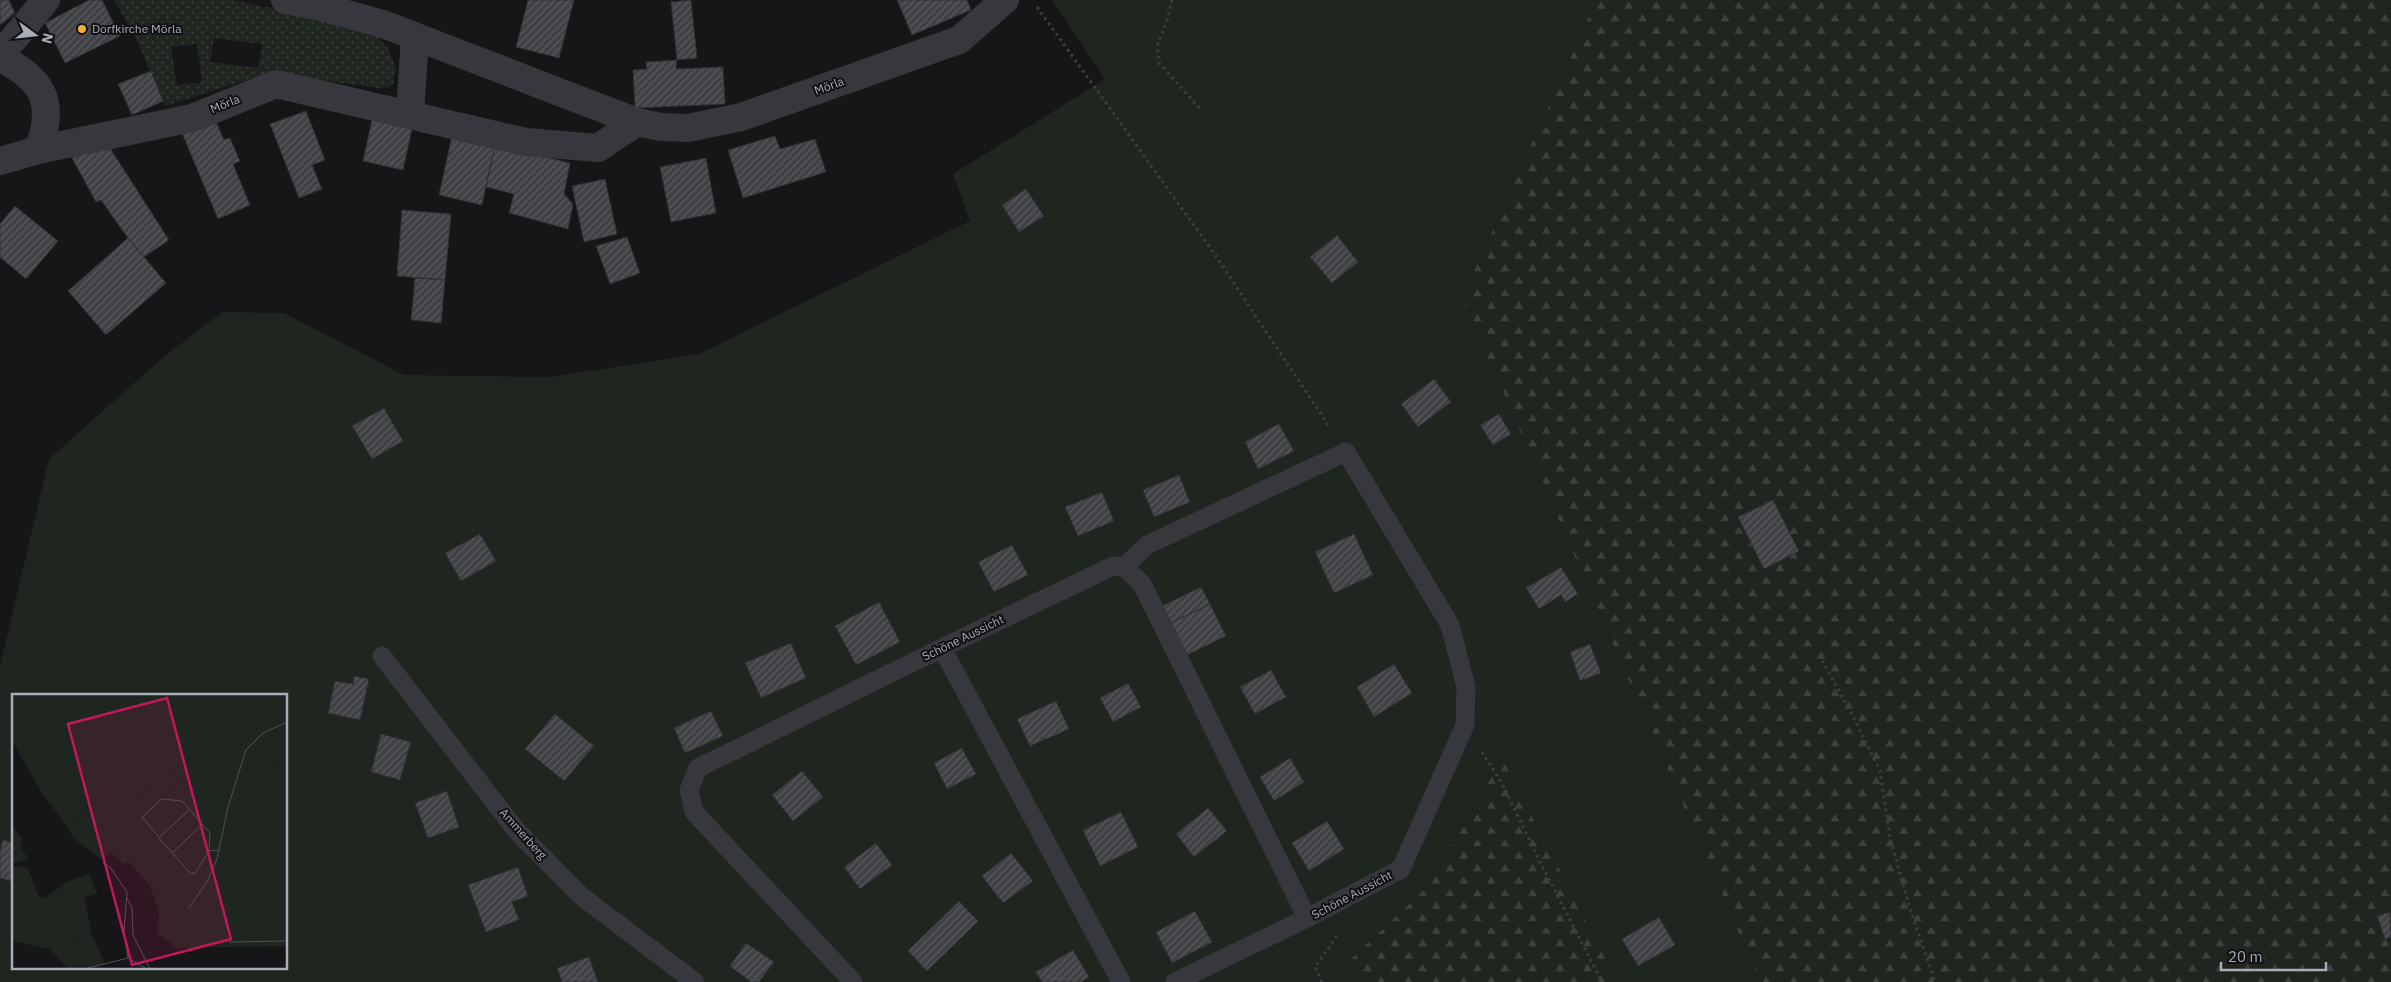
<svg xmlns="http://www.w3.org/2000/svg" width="2391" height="982" font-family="'IBM Plex Sans',sans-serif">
<defs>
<pattern id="forest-firs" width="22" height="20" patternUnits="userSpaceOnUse" patternTransform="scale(1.25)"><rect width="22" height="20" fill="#1e261f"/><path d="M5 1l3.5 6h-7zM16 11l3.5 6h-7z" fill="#3c433d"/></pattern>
<pattern id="park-dots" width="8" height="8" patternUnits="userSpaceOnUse" patternTransform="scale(1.25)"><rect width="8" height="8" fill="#1e261f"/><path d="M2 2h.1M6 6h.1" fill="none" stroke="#3c433d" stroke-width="1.8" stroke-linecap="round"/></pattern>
<pattern id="building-hatch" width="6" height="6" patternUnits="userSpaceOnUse" patternTransform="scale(1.25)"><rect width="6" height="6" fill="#404145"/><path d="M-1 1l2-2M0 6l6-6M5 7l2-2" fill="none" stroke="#595a5e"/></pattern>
</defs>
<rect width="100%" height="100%" fill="#161618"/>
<g fill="url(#forest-firs)">
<path d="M1596,0h795v982h-631l-298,-684z"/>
<path d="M1502,758l116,224h-259l-12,-20 83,-78z"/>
</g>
<path fill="url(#park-dots)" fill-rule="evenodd" d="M114,0h118l84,17 58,16 14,15 8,21 -3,15 -4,3 -10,1 -99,-13 -21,1 -94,30 -29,-68zM214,38l48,6 -4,24 -48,-6zM197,44l5,38 -25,3 -6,-38z"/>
<path fill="#1e261f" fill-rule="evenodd" d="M1052,0h544l-134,298 298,684h-142l-116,-224 -72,126 -82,78 11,20h-1359v-316l49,-207 112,-100 62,-47 61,1 120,62 147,2 148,-23 271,-133 -17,-47 152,-95zM14,696h272v272h-272z"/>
<g fill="url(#building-hatch)" stroke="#303034">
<path d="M0,0h9l6,13 -15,12z"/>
<path d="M89,0h13l18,36 -55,27 -20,-40z"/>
<path d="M528,0h46l-15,58 -43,-11z"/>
<path d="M691,0l6,58 -20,2 -6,-58z"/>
<path d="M897,0h70l4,10 -59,25z"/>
<path d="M677,60l-1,9 47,-2 2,37 -90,4 -2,-38 14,-1 -1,-7z"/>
<path d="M151,71l12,30 -31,14 -14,-31z"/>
<path d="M306,111l19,49 -13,5 10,24 -23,9 -29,-74z"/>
<path d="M215,119l9,21 6,-2 10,23 -7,3 17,41 -32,14 -36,-86z"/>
<path d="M372,120l40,9 -9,41 -40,-9z"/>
<path d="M452,136l43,9 -13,60 -43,-10z"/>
<path d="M775,136l5,13 35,-10 11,33 -83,26 -15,-48z"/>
<path d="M108,145l61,95 -25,17 -16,-19 -27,-38 -5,2 -24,-44z"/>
<path d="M495,145l75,18 -6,31 9,10 -5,25 -59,-16 5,-19 -28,-7z"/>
<path d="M706,158l10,55 -45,9 -11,-55z"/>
<path d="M605,179l12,55 -33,8 -12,-56z"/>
<path d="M1026,189l18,27 -25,16 -17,-27z"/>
<path d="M15,206l43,35 -32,38 -26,-22v-33z"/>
<path d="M402,210l49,4 -6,66 -48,-4z"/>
<path d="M1337,235l21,27 -26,21 -22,-26z"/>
<path d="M627,237l13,36 -30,11 -14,-38z"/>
<path d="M128,238l38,45 -60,52 -38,-44z"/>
<path d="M415,278l30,2 -4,43 -30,-3z"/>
<path d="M1434,379l17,23 -33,25 -17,-23z"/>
<path d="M384,408l19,33 -31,18 -20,-33z"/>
<path d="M1499,414l12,20 -18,11 -13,-20z"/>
<path d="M1279,424l15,27 -36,18 -13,-27z"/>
<path d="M1179,475l11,27 -36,15 -11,-27z"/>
<path d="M1102,492l12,29 -36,15 -13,-29z"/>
<path d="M1773,500l26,51 -35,18 -26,-52z"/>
<path d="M480,534l16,27 -35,20 -16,-28z"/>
<path d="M1354,534l19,41 -39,18 -19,-41z"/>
<path d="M1012,545l16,30 -34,17 -16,-30z"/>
<path d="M1561,567l17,27 -13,8 -4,-7 -22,14 -13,-21z"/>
<path d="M1201,587l9,17 -39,19 -9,-17z"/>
<path d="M879,602l21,40 -44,23 -21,-39z"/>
<path d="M1210,604l16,32 -39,19 -16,-32z"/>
<path d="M791,643l15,35 -45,20 -16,-35z"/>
<path d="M1590,644l11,29 -21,8 -10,-29z"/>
<path d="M1394,664l18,29 -38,24 -17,-30z"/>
<path d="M1271,670l15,27 -31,17 -15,-27z"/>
<path d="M354,676l15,3 -9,41 -32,-7 7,-32 18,3z"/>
<path d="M1128,683l13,24 -28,15 -13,-24z"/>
<path d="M1056,701l13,28 -39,17 -13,-27z"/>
<path d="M711,711l12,25 -38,17 -11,-25z"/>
<path d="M555,714l39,32 -30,35 -39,-32z"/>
<path d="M381,734l30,8 -11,38 -29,-8z"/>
<path d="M962,748l14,26 -29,15 -13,-26z"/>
<path d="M1290,758l14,24 -30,19 -14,-24z"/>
<path d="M802,771l21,26 -30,24 -21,-26z"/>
<path d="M447,791l12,36 -31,11 -13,-35z"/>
<path d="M1208,808l19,23 -33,26 -18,-23z"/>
<path d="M1121,812l17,35 -38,19 -17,-36z"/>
<path d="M1327,821l17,28 -35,22 -17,-28z"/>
<path d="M3,840l11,3v39l-14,-4v-27z"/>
<path d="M876,843l16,22 -32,24 -16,-22z"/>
<path d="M1011,853l22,28 -30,22 -21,-27z"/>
<path d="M518,867l10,29 -16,6 7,18 -33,12 -18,-47z"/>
<path d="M959,901l19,20 -51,50 -19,-20z"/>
<path d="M1195,911l17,31 -40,21 -16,-31z"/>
<path d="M2390,912l1,25 -6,2 -8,-23z"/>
<path d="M1659,917l16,28 -37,21 -16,-27z"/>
<path d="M746,943l28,19 -15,20h-8l-21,-16z"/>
<path d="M1073,950l16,27 -8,5h-39l-6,-10z"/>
<path d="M589,957l9,25h-36l-5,-14z"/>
</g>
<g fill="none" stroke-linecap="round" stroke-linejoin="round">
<g stroke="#3d3f44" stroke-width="3" stroke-dasharray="2.5 4" stroke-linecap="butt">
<path d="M1172,0l-5,21 -10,25 2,17 42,47"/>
<path d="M1037,7l179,249 114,172"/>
<path d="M1819,655l34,61 27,55 10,67 20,71 25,73"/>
<path d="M1482,752l20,31 38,79 62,120"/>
<path d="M1322,982l-7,-15 23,-33"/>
</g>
<g stroke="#37383d" stroke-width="19">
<path d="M1124,567l23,-22 199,-93 104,173 16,62 -1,38 -64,144 -94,49 -132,64"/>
<path d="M942,648l179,334"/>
<path d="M382,656l134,174 65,66 114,86"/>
<path d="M853,982l-159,-170 -5,-22 9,-22 244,-120 171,-82 11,1 18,17 165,334"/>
</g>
<g stroke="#37383d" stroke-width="28">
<path d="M285,0l36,7 62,17 254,98 24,5 27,1 53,-11 218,-77 46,-40"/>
<path d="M0,55l46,-55"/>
<path d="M0,58c44,21 56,46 38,92"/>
<path d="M410,114l5,-77"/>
<path d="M0,161l38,-11 154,-32 84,-34 250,58 72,6 39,-26"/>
</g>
</g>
<circle fill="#f2b134" stroke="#111113" stroke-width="2" cx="82" cy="29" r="5"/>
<g text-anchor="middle" stroke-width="4" stroke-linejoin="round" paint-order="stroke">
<g font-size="12" fill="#a8adb8" stroke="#111113" text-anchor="start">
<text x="92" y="33">Dorfkirche Mörla</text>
</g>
<g font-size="12" fill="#a8adb8" stroke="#111113">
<text transform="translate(829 86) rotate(-20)" y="4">Mörla</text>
<text transform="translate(225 104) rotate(-22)" y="4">Mörla</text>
<text transform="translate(963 638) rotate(-26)" y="4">Schöne Aussicht</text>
<text transform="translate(523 834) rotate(48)" y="4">Ammerberg</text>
<text transform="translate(1352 895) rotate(-28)" y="4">Schöne Aussicht</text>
</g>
</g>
<g transform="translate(12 694)">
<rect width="275" height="275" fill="#161618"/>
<path d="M0,172l15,1 12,30 5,1 25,-17 21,-7 7,20 -13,3 8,38 -41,8 -20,-4 -4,-10h-15z" fill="#1e261f"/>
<path d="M0,0h275v73l-42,-15 -52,51 -25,-10 37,-33 -8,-9 -74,59 -34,-6 -20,25 -27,-36 -30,-52zM0,132l10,13 -2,6 -8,2zM0,235h15l4,10 20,4 41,-8 13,29 -18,5h-19l-18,-20 -38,-8z" fill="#1e261f"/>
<path d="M185,57l8,9 -37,33 25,10 52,-51 42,15v179l-110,2 -19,-14 1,-20 -4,-15 -6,-14 -20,-23 -5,2 -14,-12 -7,9 -30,-23 -4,-9 20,-25 34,6zM8,151l8,14 -16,5v-17z" fill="#1e261f"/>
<path fill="none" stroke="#505258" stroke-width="1" d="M178,115l-31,29 32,36 4,-1 14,-22M147,143l-17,-20 20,-18 20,2 28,32 -1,18 9,-1M160,159l31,-29M91,169l7,4 17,25 -3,41 4,25 19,11M115,204l5,10 1,27 17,34M176,215l19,-27 10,-23 11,-52 18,-57 17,-17 24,-11M217,248l58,-1M76,274l40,-10"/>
<path fill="#c2185b" fill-opacity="0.15" stroke="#c2185b" stroke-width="2.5" d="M155,4l64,241 -99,26 -64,-241z"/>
<rect width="275" height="275" fill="none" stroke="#a8adb8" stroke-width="2.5"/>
</g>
<g transform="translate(35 35) rotate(105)" stroke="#111113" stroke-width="4" paint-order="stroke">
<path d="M0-4L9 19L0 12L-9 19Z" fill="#a8adb8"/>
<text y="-8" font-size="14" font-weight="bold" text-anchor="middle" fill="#a8adb8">N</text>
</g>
<path d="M2221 962v8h105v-8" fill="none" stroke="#a8adb8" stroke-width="2.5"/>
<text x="2228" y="962" font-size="15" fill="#a8adb8" stroke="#111113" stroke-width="4" paint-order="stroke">20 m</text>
</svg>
